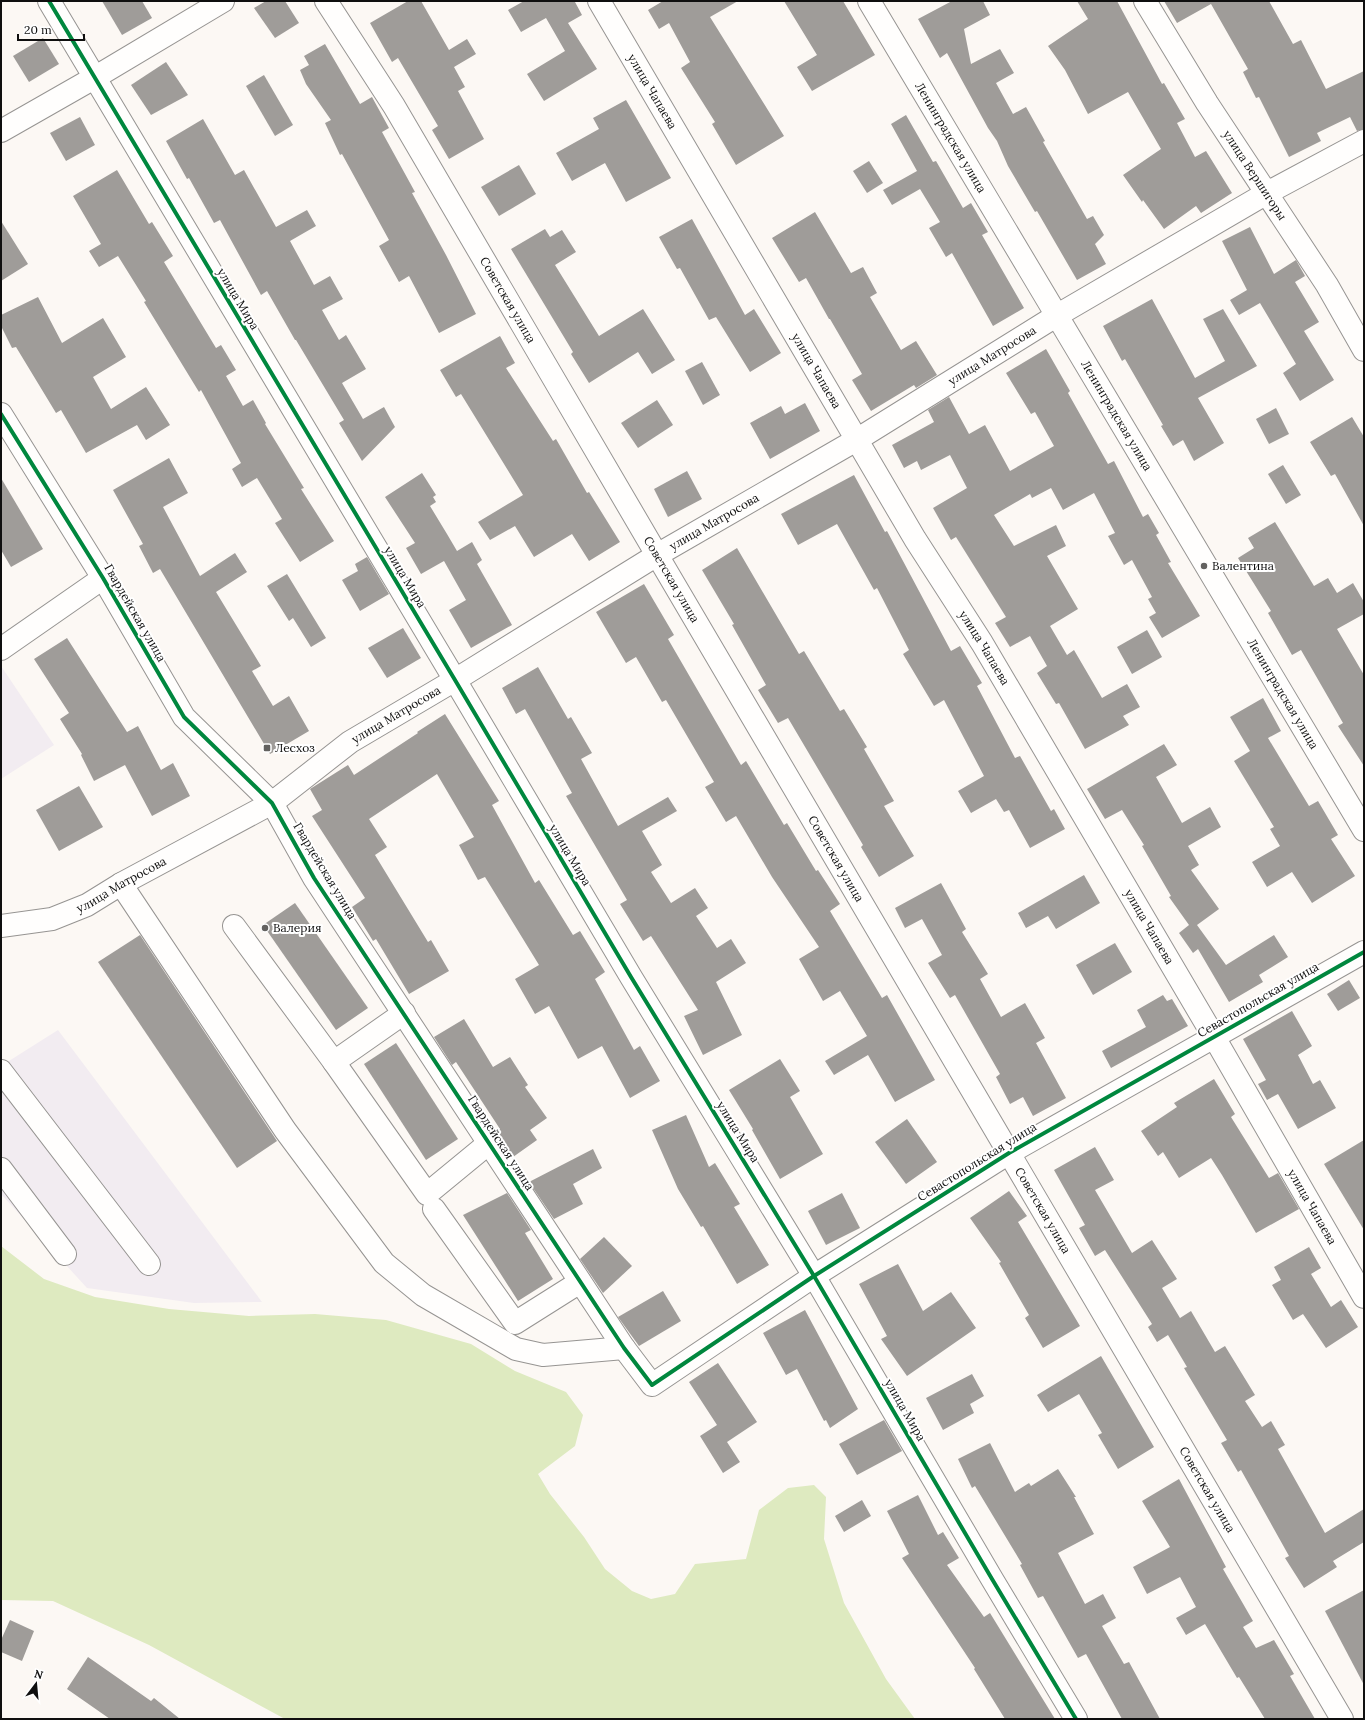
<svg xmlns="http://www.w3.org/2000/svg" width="1365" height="1720" font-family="Lora,serif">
<rect width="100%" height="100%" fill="#fcf8f4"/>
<g fill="#f2ecf1">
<path d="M1,666l53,79 -53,34z"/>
<path d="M58,1030l204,272 -68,1 -107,-15 -86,-94v-128z"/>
</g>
<path fill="#deeac0" d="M1,1246l43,33 51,18 74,12 80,7 66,-2 71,6 85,24 44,27 51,21 17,23 -8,31 -37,28 12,20 34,43 21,32 27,22 19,8 24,-5 20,-30 51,-5 13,-49 29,-22 26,-3 12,12 -2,42 20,64 42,76 29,40h-630l-136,-74 -96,-44 -52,-1z"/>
<g fill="#9f9c99">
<path d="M102,1h40l10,17 -30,17z"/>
<path d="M266,1h19l14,22 -24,15 -21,-30z"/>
<path d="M408,1h13l28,49 18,-11 9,15 -22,13 11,20 -7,4 26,48 -35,20 -17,-29 6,-4 -40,-68 -6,4 -22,-39z"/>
<path d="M524,1h52l-1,1 7,13 -14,8 29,46 -53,32 -17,-27 38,-23 -19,-33 -25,14 -13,-22z"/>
<path d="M663,1h75l-28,16 74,119 -48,29 -24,-41 3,-2 -34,-54 9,-6 -21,-39 -10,6 -11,-19z"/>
<path d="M784,1h59l32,54 -63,36 -15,-24 20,-12z"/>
<path d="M952,1h31l7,14 -26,14 7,35 29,-15 14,24 -18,10 17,31 13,-7 19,34 -2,1 44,77 6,-3 11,19 -9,9 11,20 -29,16 -40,-69 -2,1 -27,-46 -11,-25 -9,-13 -41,-75 -7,5 -22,-39z"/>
<path d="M1077,1h40l45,83 2,-1 21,36 -8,4 18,34 11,-6 26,42 -31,20 -5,-7 -32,23 -21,-29 -1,2 -19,-27 38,-26 -33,-57 -40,22 -23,-44 -17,-24 40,-27z"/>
<path d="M1164,1h105l24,43 8,-4 25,49 38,-18v58l-7,2 -7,-14 -33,16 4,8 -32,16 -30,-60 -3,1 -13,-26 5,-3 -37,-65 -34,19z"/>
<path d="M43,38l16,26 -30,18 -16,-26z"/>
<path d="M325,44l35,60 12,-7 17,31 -7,4 33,60 -3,1 34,62 30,59 -37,19 -30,-57 -10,6 -20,-36 10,-6 -47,-86 -2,1 -15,-32 6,-3 -25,-36 -6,-14 9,-5 -5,-9z"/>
<path d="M166,62l22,33 -37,20 -20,-30z"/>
<path d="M264,75l29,50 -18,11 -29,-50z"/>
<path d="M626,100l45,78 -45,24 -21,-39 -33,18 -16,-28 43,-24 -6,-11z"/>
<path d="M906,115l27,47 3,-1 27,47 8,-5 17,29 -6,3 42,73 -31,18 -41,-73 -6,4 -17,-29 11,-6 -20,-33 -28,16 -9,-15 34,-19 -26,-47z"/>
<path d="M80,117l15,28 -29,16 -16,-28z"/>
<path d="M203,119l32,56 9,-5 32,57 31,-17 9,16 -26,15 24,44 16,-9 13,23 -21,11 17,30 7,-5 20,34 -24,14 21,36 21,-12 11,20 -33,34 -23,-38 5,-3 -48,-80h-1l-28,-49 -6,4 -41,-75 -6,3 -25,-45 -2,1 -21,-38z"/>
<path d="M869,161l14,22 -16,10 -14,-22z"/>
<path d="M519,165l17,29 -37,22 -18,-29z"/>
<path d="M117,170l32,54 3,-2 21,34 -9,6 52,86 5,-3 15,25 -10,6 17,30 10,-6 13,23 -1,1 39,64 -3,1 33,52 -34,21 -25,-39 7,-4 -25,-41 -15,9 -10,-18 9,-6 -40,-73 -2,2 -55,-90 2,-1 -28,-45 -19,11 -10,-16 12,-7 -28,-48z"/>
<path d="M815,212l36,61 12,-6 14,26 -7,4 31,53 15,-9 21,34 -21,13 -2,-3 -43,26 -19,-31 10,-6 -32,-55h-1l-23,-41 -7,4 -27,-44z"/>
<path d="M692,219l53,96 9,-6 27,44 -31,19 -34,-55 -7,3 -29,-52 -3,1 -18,-32z"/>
<path d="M1,221l27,43 -27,17z"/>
<path d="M1250,227l24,47 22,-14 9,16 -10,6 24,40 -15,9 30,49 -34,21 -17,-28 13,-9 -36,-61 -21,12 -9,-15 17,-10 -25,-49z"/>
<path d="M545,229l5,8 12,-7 14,22 -21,13 44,71 44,-27 32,51 -23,14 -14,-22 -49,31 -18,-29 2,-2 -62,-103z"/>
<path d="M38,297l24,46 41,-25 23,39 -33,20 18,32 35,-22 24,38 -24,15 -9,-15 -51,28 -25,-43 -5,3 -40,-66 -4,1 -11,-22v-11z"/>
<path d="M1152,299l43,79 30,-17 -22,-42 20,-10 34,57 -59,32 26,45 -30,18 -11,-21 -10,6 -12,-20 2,-1 -38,-66 -3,2 -19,-35z"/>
<path d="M500,336l15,27 -9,5 47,73 3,-2 31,54 2,-1 31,50 -31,19 -17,-27 -38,23 -19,-31 -25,14 -12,-18 45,-27 -62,-101 -5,3 -16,-27z"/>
<path d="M1046,349l24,42 -2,2 40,71 6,-3 29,56 5,-3 11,19 -3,2 15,27 -3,1 32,53 -38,22 -13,-21 7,-4 -8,-14 4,-2 -20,-37 -8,5 -16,-29 7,-3 -21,-40 -31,17 -12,-22 -19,10 -2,-4 -36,21 20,31 42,-21 10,21 -19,10 31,53 -28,17 17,29 7,-5 28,48 25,-14 13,23 -17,9 6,9 -44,24 -26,-46 -3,1 -19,-31 10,-7 -17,-30 -20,11 -15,-24 11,-6 -50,-80 -5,3 -18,-32 34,-20 -17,-33 -29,15 -4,-9 -13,7 -12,-23 42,-23 -6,-12 21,-13 20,37 16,-9 25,46 44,-25 -19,-34 -4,2 -25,-41z"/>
<path d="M702,362l18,33 -17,10 -18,-34z"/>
<path d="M657,400l16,25 -35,23 -17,-25z"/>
<path d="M805,403l15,28 -50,28 -20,-36 31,-17 4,8z"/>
<path d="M1276,408l13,26 -20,10 -13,-25z"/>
<path d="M1352,417l12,20v89l-29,-52 -4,2 -21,-34z"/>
<path d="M169,458l19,35 -25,14 37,69 35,-23 12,19 -31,20 45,74 -9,5 21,35 16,-10 20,35 -39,23 -110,-185 -7,4 -14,-27 4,-2 -30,-54z"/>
<path d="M1283,465l18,30 -15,9 -18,-30z"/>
<path d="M687,471l15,28 -34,18 -14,-28z"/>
<path d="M422,473l14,22 -3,2 3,5 -6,4 17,28 10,17 15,-9 10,18 -5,4 35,61 -41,23 -22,-38 17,-10 -22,-39 -23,13 -15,-26 9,-5 -30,-46z"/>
<path d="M854,475l31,57 2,-1 64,120 9,-5 22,37 -5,3 38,72 5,-2 31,55 3,-2 11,20 -35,19 -21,-38 -5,2 -8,-13 -25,14 -13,-22 26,-15 -40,-76 -10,6 -31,-52 6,-4 -32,-62 -3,2 -37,-66 -39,21 -17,-31z"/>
<path d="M1,478l42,71 -32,18 -10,-17z"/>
<path d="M1275,522l39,64 14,-8 9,15 16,-10 11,19v12l-27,15 27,46v91l-26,-40 5,-3 -42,-73 -9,5 -24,-42 3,-2 -33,-53 16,-10 -6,-10z"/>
<path d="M737,548l62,106 5,-3 36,60 4,-2 23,38 -3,2 30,52 -10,5 30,50 -35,21 -18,-30 2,-2 -75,-127 -10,5 -20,-33 8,-5 -34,-60 2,-1 -32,-54z"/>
<path d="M367,557l22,37 -29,17 -18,-31 16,-9 -3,-7z"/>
<path d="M287,574l39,64 -15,9 -18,-29 -4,3 -22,-35z"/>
<path d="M644,584l30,51 -6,4 73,126 5,-4 38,64 3,-2 29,48 2,-1 22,34 -10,7 52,87 5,-3 48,85 -40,22 -27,-47 -34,20 -9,-14 42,-25 -27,-45 -17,10 -24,-42 20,-12 -47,-70 -36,-61 -10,6 -21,-35 9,-5 -48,-82 -4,2 -26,-45 -10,6 -30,-51z"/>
<path d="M403,628l18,30 -34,20 -19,-30z"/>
<path d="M1147,630l15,27 -30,17 -15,-27z"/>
<path d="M67,638l60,94 11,-6 23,44 12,-7 17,33 -38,20 -27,-51 -31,16 -13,-26 1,-1 -22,-35 9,-6 -35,-54z"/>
<path d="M538,667l30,52 3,-2 21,36 -11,6 37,67 50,-29 9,14 -35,20 20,34 -11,7 20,31 24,-15 13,20 -12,8 21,32 14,-9 15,24 -30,19 26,53 -39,20 -19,-39 14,-6 -47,-74 -8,5 -23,-37 7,-4 -61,-104 6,-3 -47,-84 -9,5 -14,-26z"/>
<path d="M1263,698l18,33 -13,7 41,68 9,-5 20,34 -7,4 24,37 -43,27 -20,-31 -25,15 -15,-25 28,-16 -10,-17 4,-2 -40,-66 16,-10 -20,-34z"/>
<path d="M445,714l54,87 -7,4 43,78 4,-3 34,55 7,-4 25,41 -10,7 39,71 6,-4 20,35 -30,17 -28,-52 -24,13 -29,-53 -14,8 -20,-35 24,-14 -54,-88 -7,3 -19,-35 15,-8 -37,-63 -68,45 18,28 -12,8 53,87 3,-2 18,31 -40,23 -33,-55 -3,2 -21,-34 13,-9 -53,-82 10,-6 -12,-21 38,-24 6,10 64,-42 -1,-1z"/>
<path d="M1164,744l13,21 -21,12 26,46 28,-16 11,20 -33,19 11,19 -8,5 28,39 -22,16 29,40 48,-30 14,22 -29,18 4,7 -34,20 -31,-53 -5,4 -14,-20 10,-8 -20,-28 2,-1 -29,-50 2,-1 -22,-35 -17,9 -18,-30z"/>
<path d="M79,786l24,41 -44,24 -23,-41z"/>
<path d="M1084,875l16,28 -44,26 -8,-13 -22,12 -8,-15z"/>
<path d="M941,883l25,46 -4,3 26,42 -8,5 21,38 24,-14 20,35 -9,5 30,55 -33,18 -10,-19 -13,7 -14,-27 4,-3 -45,-79 -5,3 -22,-35 14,-8 -20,-36 -17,9 -10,-20z"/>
<path d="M295,903l73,105 -32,22 -73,-105z"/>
<path d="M140,935l137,206 -40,27 -139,-206z"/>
<path d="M1115,943l17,29 -39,23 -17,-30z"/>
<path d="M1349,980l11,18 -22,13 -11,-17z"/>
<path d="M1163,995l4,6 5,-2 16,27 -77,42 -9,-17 44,-24 -9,-17z"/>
<path d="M1292,1011l20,35 -14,9 15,29 7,-4 16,28 -38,21 -20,-35 -11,6 -9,-16 8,-4 -23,-41z"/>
<path d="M464,1019l29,48 17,-10 18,28 -3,2 22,31 -17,12 7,10 -24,17 -17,-25 4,-3 -44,-67 -4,3 -18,-28z"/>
<path d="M396,1043l62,96 -32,21 -62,-96z"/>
<path d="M780,1059l20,32 -10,6 33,57 -43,25 -28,-49 1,-1 -24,-39z"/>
<path d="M1214,1079l21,35 -4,3 38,61 9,-5 21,36 -43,24 -34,-58 -11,-17 -32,20 -16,-26 -5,4 -17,-25 36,-24 -3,-4z"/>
<path d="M686,1115l23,52 6,-4 25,41 -6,3 35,58 -32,19 -34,-58 -2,1 -23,-38 -26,-59z"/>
<path d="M907,1119l30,43 -31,22 -31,-42z"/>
<path d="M1364,1140v90l-40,-66z"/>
<path d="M1095,1147l19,33 -19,10 37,63 20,-13 25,39 -15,9 18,30 11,-7 24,41 10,-6 30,49 -10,6 17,26 9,-6 14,24 -7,4 47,84 39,-24v33l-31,19 4,6 -33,21 -19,-30 4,-2 -48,-86 -3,2 -17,-29 6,-3 -43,-72 3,-1 -19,-32 -11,7 -9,-15 4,-3 -47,-74 -10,6 -16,-28 6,-3 -31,-55z"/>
<path d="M593,1149l9,19 -29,16 10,20 -29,15 -25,-37z"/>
<path d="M1009,1191l18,25 -9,6 62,104 -37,22 -18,-30 4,-3 -30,-52 2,-1 -31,-44z"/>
<path d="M507,1193l24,37 -6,3 28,46 -35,22 -55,-86z"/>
<path d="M842,1193l18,35 -34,17 -18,-34z"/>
<path d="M604,1237l28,29 -29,27 -23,-34z"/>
<path d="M1309,1247l12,21 -10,6 20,33 10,-7 17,27 -32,21 -23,-34 -10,6 -21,-35 9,-5 -7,-13z"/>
<path d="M898,1264l25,47 28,-19 25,36 -69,48 -26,-37 6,-3 -28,-52z"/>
<path d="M663,1291l18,30 -42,25 -21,-29z"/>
<path d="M805,1310l53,99 -28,19 -4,-8 -2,1 -27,-52 -11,6 -23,-42z"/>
<path d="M1101,1356l53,91 -36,22 -20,-34 4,-2 -23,-39 -31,18 -11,-17z"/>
<path d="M718,1363l39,59 -30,20 13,20 -17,11 -23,-37 17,-11 -28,-43z"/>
<path d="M972,1374l12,22 -14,8 4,9 -31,17 -17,-32z"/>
<path d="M884,1420l18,31 -45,24 -18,-31z"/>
<path d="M990,1443l25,49 14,-9 2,3 27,-17 18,28h-2l20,37 -36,19 27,51 18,-10 13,24 -14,8 22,38 5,-2 31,57h-38l-36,-65 -8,4 -35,-62 -5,2 -18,-33 2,-1 -47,-78 -3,2 -14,-29z"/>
<path d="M1179,1479l47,88 -3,2 30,52 -10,6 13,21 18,-8 20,34 -4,2 25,43h-50l-26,-42 -2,1 -32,-54 -19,11 -10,-17 20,-11 -16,-30 -33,17 -14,-27 37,-20 -28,-46z"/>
<path d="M918,1495l20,40 5,-3 16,26 -12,7 37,52 6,-4 65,106h-50l-31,-50 1,-1 -73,-110 7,-4 -22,-43z"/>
<path d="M862,1500l9,16 -27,16 -9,-16z"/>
<path d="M1364,1590v95l-39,-74z"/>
<path d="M10,1620l24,11 -12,30 -21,-9v-12z"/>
<path d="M88,1657l63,44 3,-3 26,21h-70l-43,-30z"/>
</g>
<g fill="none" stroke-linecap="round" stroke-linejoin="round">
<g stroke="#969492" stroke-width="24">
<g id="minor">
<path d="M49,1l406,679 176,297 183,299 178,303 84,140"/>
<path id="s1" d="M326,1l68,105 263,449 685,1164"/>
<path id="s2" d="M599,1l316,538 67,104 232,394 150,260"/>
<path id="s3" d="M869,1l495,829"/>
<path id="s4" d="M1145,1l62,102 120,182 37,65"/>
<path d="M1,131l93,-53 129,-77"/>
<path d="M1,414l102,164 81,139 88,86 42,75 310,470 28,37 162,-109 195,-123 355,-201"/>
<path d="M1,649l102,-71"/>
<path d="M121,884l164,246 99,133 39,32 93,54 27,6 81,-7"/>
<path id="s5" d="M1,926l51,-7 35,-14 34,-21 151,-81 78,-61 105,-62 202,-125 201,-116 198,-123 211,-123 97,-52"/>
<path d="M234,926l100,136 70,-49"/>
<path d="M334,1062l93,132 62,-51"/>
<path d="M1,1071l148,193"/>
<path d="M1,1169l64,85"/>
<path d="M434,1209l81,114 65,-41"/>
</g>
</g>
<use href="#minor" stroke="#fffefd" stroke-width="22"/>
<g stroke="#fff" stroke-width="6">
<g id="cycleway">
<path d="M49,1l406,679 176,297 183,299 178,303 84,140"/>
<path d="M1,414l102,164 81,139 88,86 42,75 310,470 28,37 162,-109 195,-123 355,-201"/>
</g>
</g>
<use href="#cycleway" stroke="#00873e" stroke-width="4"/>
</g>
<g fill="#62615f" stroke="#fff" stroke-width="1.5">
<circle cx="1204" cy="566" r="4"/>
<rect x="263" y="744" width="8" height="8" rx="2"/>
<circle cx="265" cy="928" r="4"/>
</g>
<g text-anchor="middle" stroke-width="4" stroke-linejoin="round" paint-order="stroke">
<g font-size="12" fill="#0f0f0f" stroke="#fff">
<text dy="4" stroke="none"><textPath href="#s2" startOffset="105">улица Чапаева</textPath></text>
<text dy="4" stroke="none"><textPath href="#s3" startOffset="159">Ленинградская улица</textPath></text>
<text dy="4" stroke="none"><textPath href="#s4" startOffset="206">улица Вершигоры</textPath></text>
<text transform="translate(238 299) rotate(59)" y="4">улица Мира</text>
<text dy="4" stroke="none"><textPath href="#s1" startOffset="350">Советская улица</textPath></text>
<text dy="4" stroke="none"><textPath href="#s5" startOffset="1149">улица Матросова</textPath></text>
<text dy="4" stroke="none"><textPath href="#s2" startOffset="429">улица Чапаева</textPath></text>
<text dy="4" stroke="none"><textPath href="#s3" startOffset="483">Ленинградская улица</textPath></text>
<text dy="4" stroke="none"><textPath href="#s5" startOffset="825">улица Матросова</textPath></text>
<text transform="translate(405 577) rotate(59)" y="4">улица Мира</text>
<text dy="4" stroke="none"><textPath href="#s1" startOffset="674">Советская улица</textPath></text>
<text transform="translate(135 613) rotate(60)" y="4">Гвардейская улица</text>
<text dy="4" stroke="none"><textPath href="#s2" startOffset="753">улица Чапаева</textPath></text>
<text dy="4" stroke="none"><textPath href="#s3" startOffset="807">Ленинградская улица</textPath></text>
<text dy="4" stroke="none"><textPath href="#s5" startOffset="453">улица Матросова</textPath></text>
<text transform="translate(570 855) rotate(59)" y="4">улица Мира</text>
<text dy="4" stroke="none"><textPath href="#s1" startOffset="998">Советская улица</textPath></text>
<text transform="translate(325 871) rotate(59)" y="4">Гвардейская улица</text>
<text dy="4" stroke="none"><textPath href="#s5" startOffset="129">улица Матросова</textPath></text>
<text dy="4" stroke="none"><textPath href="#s2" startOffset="1077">улица Чапаева</textPath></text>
<text transform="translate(1258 1000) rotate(-30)" y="4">Севастопольская улица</text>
<text transform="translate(738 1132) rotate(58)" y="4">улица Мира</text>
<text transform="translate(501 1143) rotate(57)" y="4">Гвардейская улица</text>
<text transform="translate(977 1162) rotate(-32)" y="4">Севастопольская улица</text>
<text dy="4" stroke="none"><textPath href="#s2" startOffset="1401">улица Чапаева</textPath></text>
<text dy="4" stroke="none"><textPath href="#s1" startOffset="1406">Советская улица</textPath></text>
<text transform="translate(905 1410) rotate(60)" y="4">улица Мира</text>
<text dy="4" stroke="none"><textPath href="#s1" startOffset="1730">Советская улица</textPath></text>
</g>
<g font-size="12" fill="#0f0f0f" stroke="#fff" text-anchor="start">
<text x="1212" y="570">Валентина</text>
<text x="275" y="752">Лесхоз</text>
<text x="273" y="932">Валерия</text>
</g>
</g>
<rect width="1365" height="1720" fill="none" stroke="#0f0f0f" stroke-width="4"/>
<g transform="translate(36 1684) rotate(16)" stroke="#ffffff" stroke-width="3" paint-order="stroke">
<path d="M0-3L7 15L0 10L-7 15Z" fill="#0f0f0f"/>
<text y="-6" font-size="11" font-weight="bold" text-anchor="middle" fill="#0f0f0f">N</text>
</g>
<path d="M18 34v6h66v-6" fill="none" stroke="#0f0f0f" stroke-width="2"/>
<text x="24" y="34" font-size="12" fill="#0f0f0f" stroke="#ffffff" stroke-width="3" paint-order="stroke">20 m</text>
</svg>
